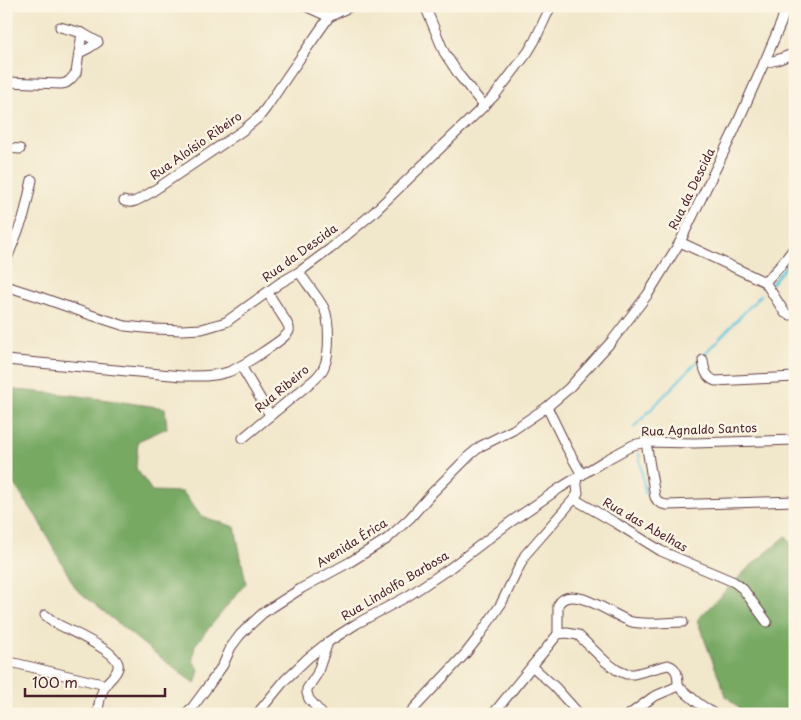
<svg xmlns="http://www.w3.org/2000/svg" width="801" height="720" font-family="'Playpen Sans',sans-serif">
<rect width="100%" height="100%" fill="#fcf5e5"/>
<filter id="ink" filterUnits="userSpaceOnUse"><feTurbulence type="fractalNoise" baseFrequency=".02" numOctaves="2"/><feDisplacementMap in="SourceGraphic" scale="10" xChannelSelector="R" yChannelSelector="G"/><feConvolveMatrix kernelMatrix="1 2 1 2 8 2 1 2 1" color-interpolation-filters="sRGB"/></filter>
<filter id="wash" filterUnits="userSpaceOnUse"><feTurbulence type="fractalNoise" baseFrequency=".0096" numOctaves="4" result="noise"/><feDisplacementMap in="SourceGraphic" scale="20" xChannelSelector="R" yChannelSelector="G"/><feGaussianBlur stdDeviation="1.12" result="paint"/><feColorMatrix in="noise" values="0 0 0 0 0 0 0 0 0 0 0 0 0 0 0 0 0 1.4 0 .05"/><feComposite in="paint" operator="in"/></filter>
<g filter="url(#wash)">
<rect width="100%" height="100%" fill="#f1e7cb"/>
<g fill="#77a963" stroke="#606447">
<path d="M6,389l66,6 93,13 2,20 -29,13 -2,27 16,23 31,1 18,24 34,11 11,56 -51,62 -2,16 6,9 -4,14 -48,-37 -71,-58 -40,-73 -30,-43z"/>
<path d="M786,536l9,15v163h-50l-19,-18 -29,-76 50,-51z"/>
</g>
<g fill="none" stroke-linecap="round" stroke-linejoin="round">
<g stroke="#60c6dd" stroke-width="2.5">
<path d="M772,283l23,-28"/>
<path d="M634,427l127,-132"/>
<path d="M639,454l6,39"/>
</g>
</g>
</g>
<g filter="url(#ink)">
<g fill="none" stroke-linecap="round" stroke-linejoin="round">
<g stroke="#633d43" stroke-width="11">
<g id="street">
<path d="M305,6l24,11"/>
<path d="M425,6l19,46 15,23 25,31"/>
<path d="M60,27l22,6 16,9 -9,6 -10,5"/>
<path d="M764,63l13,-3 18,-7"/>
<path d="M6,82l55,2 5,-1 4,-3 6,-7 6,-40"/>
<path d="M6,148l14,1"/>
<path d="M124,201c9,4 17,-3 26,-8l92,-62 17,-14 7,-9 23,-34 40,-57 22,-11"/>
<path d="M680,242l85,40"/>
<path d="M6,261l18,-45 8,-36"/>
<path d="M765,282l20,31 5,2h5"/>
<path d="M765,282l16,-17 14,-18"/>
<path d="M6,286l34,11 51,18 34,11 29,3 28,1 20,-1 24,-7 54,-39 19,-11 31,-23 42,-35 112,-108 11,-11 33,-43 6,-10 17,-36"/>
<path d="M6,360l176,16c15,0 31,1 46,-4 10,-3 58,-33 61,-41 1,-4 -1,-5 -2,-8l-19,-30"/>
<path d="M703,360c1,10 3,17 12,21l80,-4"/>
<path d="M241,366l29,49"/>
<path d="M547,407l20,41 15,27"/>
<path d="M243,438l72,-59c4,-4 7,-7 9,-12 6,-13 6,-46 0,-59 -7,-12 -17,-24 -25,-36"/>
<path d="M646,442l9,55c3,6 6,7 12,8l128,-4"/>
<path d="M574,499l42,24 45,28 73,31 9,7 24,33"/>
<path d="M45,615c3,2 6,5 9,7 12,8 69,30 64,46 -2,7 -8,11 -12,16 -5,8 -8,21 -8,30"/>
<path d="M558,634v-29c12,-24 58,13 74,17 14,3 36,0 51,0"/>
<path d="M6,661l100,24"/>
<path d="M532,666l23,21 24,27"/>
<path d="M678,686l20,17 16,11"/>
<path d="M185,714l7,-6 17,-23 14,-20 8,-18 9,-12 10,-10 13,-12 39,-25 48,-26 37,-23 23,-21 22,-25 38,-38 11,-9 32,-16 34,-23 21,-18 43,-47 37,-48 32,-52 53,-109 31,-70 17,-40 5,-17"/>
<path d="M257,714l28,-34 23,-22 20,-16 28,-18 52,-28 42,-28 59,-45 51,-35 44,-27 29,-16 13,-3 48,1 101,-3"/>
<path d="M322,714l-13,-15 -2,-6v-4l10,-15 11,-32"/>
<path d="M409,714l57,-61 11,-14 24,-35 24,-49 49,-56 4,-6 -2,-14"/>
<path d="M493,714l65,-80 9,-1 11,2 28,27 11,8 9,4h8l34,-9c10,3 10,12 10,21"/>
<path d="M630,714l23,-17 25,-11"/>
</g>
</g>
<use href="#street" stroke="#fff" stroke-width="9"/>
</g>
</g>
<g text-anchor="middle" stroke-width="5" stroke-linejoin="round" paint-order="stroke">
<g font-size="12" fill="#4a1f2b" stroke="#fcf5e5">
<text transform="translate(196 146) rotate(-35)" y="4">Rua Aloísio Ribeiro</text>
<text transform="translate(692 189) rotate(-64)" y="4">Rua da Descida</text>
<text transform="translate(300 253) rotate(-36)" y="4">Rua da Descida</text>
<text transform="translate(282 389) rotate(-40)" y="4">Rua Ribeiro</text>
<text transform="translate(699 430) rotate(-2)" y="4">Rua Agnaldo Santos</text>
<text transform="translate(645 525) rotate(30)" y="4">Rua das Abelhas</text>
<text transform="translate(352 543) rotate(-32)" y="4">Avenida Érica</text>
<text transform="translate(395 586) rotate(-31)" y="4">Rua Lindolfo Barbosa</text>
</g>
</g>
<rect width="801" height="720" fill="none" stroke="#fcf5e5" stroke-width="25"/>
<path d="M25 688v8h140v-8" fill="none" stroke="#4a1f2b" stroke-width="2.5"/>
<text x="32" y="688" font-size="15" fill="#4a1f2b" stroke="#fcf5e5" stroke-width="4" paint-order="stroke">100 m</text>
</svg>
